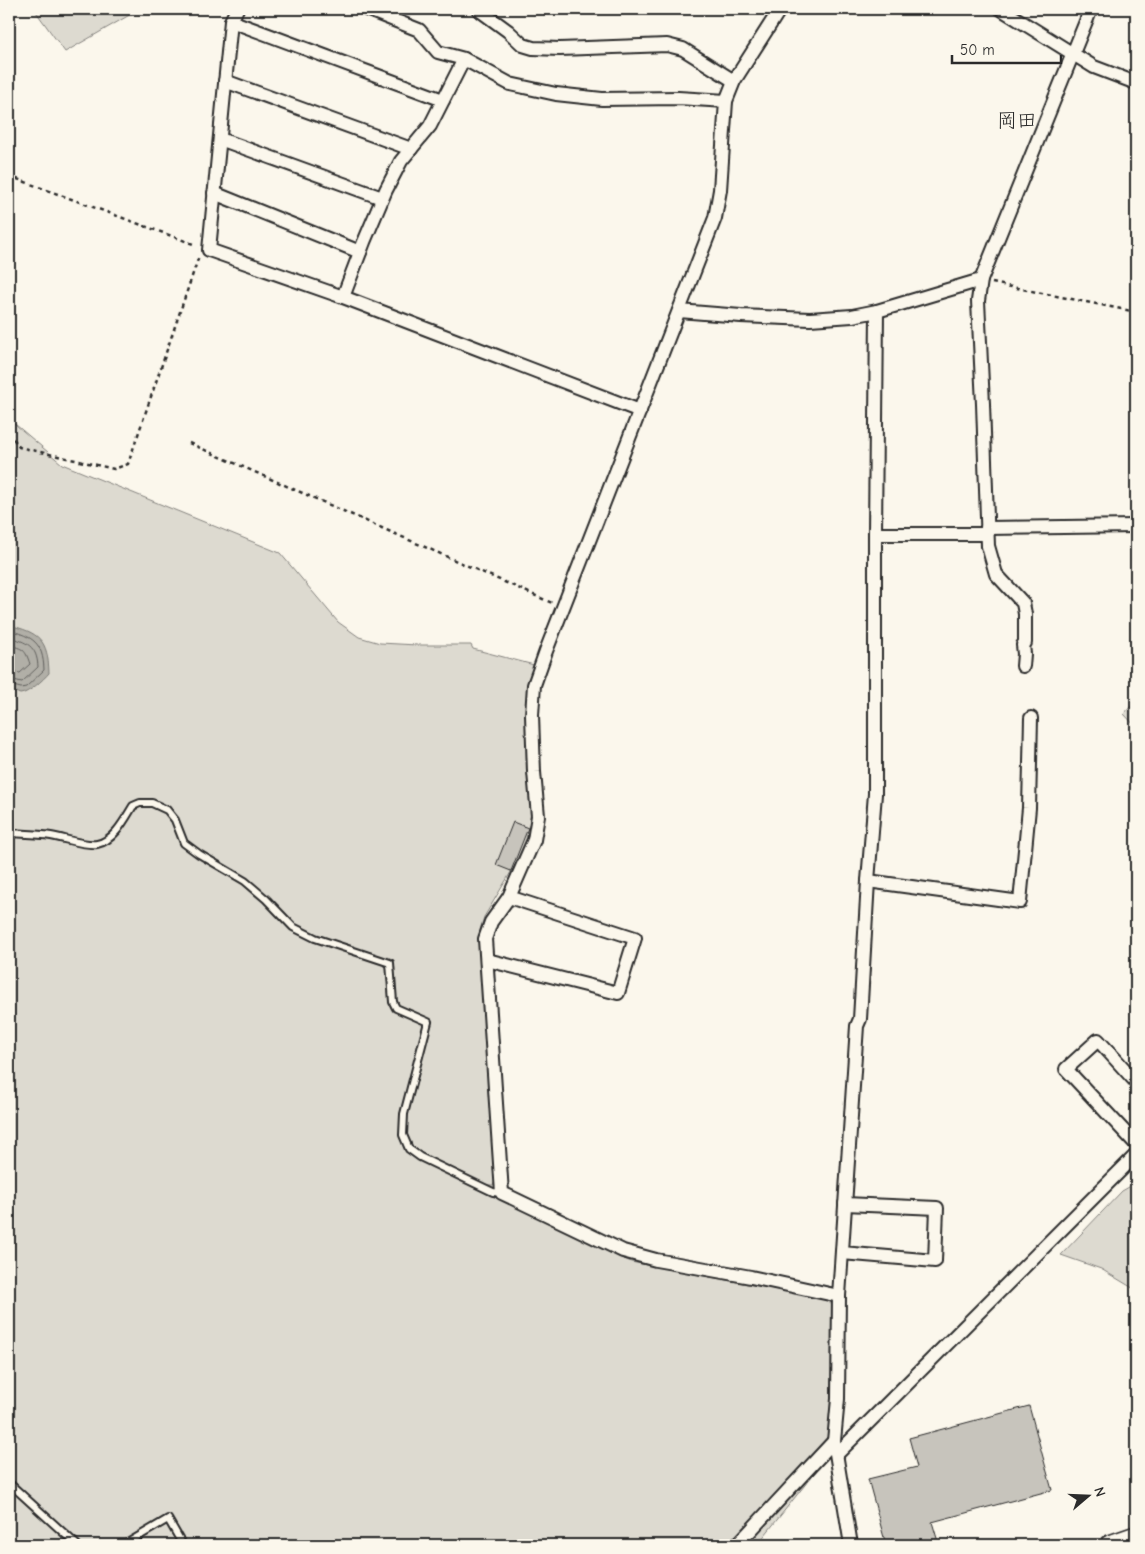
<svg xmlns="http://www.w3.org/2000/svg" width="1145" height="1554" font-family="'Comic Neue','Klee One',sans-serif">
<rect width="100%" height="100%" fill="#fbf7ec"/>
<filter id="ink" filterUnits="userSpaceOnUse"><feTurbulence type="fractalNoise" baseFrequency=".02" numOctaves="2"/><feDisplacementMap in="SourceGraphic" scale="10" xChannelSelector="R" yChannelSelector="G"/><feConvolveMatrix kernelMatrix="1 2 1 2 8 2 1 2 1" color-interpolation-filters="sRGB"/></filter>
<g filter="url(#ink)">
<g fill="#dddad0" stroke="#84827e">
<path d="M34,9h106l-75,43z"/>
<path d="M9,419l53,45 218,89 58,69 21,15 21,6 37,2h54l2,4 61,16 -1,12 2,142 -9,28 -42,70 -4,13 15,251 -2,4h-6l-19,-8 -3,6 166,79 195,37 5,4 1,4 -2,122 -6,32 -67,84h-748z"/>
<path d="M1136,700v27l-12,-13z"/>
<path d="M1136,1183v107l-35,-21 -40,-14 61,-64z"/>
</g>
<path fill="#b1afa7" stroke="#7b7a75" d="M9,625c30,8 39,14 40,48 -5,6 -21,21 -29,21 -3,-1 -8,-4 -11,-5z"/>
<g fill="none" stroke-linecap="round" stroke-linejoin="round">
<g stroke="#61605d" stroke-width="1">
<path d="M9,630c24,7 34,12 35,40l-18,17 -5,1 -12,-3"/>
<path d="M9,637c18,5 28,9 29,30l-16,15 -13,-3"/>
<path d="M9,645c15,4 16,4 21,19l-10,9 -11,-2"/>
</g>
</g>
<g fill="#c7c4bc" stroke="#2b2b2b">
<path d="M513,822l15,6 -17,43 -15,-6z"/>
<path d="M1029,1406l23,84 -120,32 7,23h-53l-18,-66 49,-12 -8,-29z"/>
</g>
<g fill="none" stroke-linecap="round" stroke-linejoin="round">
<g stroke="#2b2b2b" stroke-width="10">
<g id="service">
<path d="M9,833c14,1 28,1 42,3 13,2 34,10 46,8 17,-3 28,-25 36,-38l7,-3h12l15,7 8,10 9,23 15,11 46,27 21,18 27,28 22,11 75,25 3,39 3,6 32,14 -24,92 -1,21 6,14 11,8 73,35 9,1"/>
<path d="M9,1483l68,62"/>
<path d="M124,1545l44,-26 15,26"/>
</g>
</g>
<g stroke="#2b2b2b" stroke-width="16">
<g id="minor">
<path d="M237,9l-6,12 -22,229 134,47 297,114"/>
<path d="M366,9l53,21 19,22 26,7 46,25 46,10 46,5 76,-1 48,3"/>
<path d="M478,9l30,22 15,14 10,3 27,1 107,-4 16,4 51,32"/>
<path d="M780,9l-46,72 -8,20 -6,89 -5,28 -169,433 -12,34 -2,30 2,57 4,44 -4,24 -25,57 -18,25 -6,17 17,254 121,58 33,9 95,17 88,19"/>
<path d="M1001,9l93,58 42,16"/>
<path d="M231,21l212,79"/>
<path d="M225,81l186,68"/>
<path d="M220,139l162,59"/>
<path d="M214,193l146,59"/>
<path d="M343,297l21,-55 22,-52 15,-29 29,-35 34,-67"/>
<path d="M679,311l62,5 69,3 42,-3 25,-5 104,-31"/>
<path d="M987,528l149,-2"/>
<path d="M875,534h112"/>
<path d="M1023,666l1,-12 -1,-9 2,-2v-29l-2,-11 -27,-29 -8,-28 -5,-142 -5,-103 3,-21 110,-271"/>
<path d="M868,881l152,21 9,-94 2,-90"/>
<path d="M487,960l131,33 17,-55 -126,-41"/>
<path d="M1136,1082l-38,-42 -32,29 70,75"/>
<path d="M842,1253l93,8 2,-53 -92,-4"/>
<path d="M837,1454l299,-299"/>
<path d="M737,1545l97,-104"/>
<path d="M851,1545l-17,-104 4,-42 1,-103 18,-270 3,-7 8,-138 7,-87v-260l2,-223"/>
</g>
</g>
<g stroke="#2b2b2b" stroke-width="22">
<path id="primary" d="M1110,1545l26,-9"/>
</g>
<g stroke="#2b2b2b" stroke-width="2.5" stroke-dasharray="4 4" stroke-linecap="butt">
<path d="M9,176l187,69"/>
<path d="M992,283l144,29"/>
<path d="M9,432l10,15 95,22 14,-5 71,-208"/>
<path d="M189,443l363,160"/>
</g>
<use href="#service" stroke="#fbf7ec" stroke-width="6"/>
<use href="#minor" stroke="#fbf7ec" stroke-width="12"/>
<use href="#primary" stroke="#fbf7ec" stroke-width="19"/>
</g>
</g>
<g text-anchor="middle" stroke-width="4" stroke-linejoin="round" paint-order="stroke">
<g font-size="20" fill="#2b2b2b" stroke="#fbf7ec">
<text x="1017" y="127">岡田</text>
</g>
</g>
<rect width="1145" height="1554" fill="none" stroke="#fbf7ec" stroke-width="30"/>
<rect x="15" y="15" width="1115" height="1524" fill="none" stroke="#2b2b2b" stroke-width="2" filter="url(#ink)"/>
<g transform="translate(1088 1496) rotate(71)" stroke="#fbf7ec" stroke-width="4" paint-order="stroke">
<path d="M0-4L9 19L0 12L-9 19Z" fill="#2b2b2b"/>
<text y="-8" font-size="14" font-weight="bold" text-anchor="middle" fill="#2b2b2b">N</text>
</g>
<path d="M952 55v8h109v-8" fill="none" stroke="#2b2b2b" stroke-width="2.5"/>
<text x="960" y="55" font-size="15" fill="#2b2b2b" stroke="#fbf7ec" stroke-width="4" paint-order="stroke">50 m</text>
</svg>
